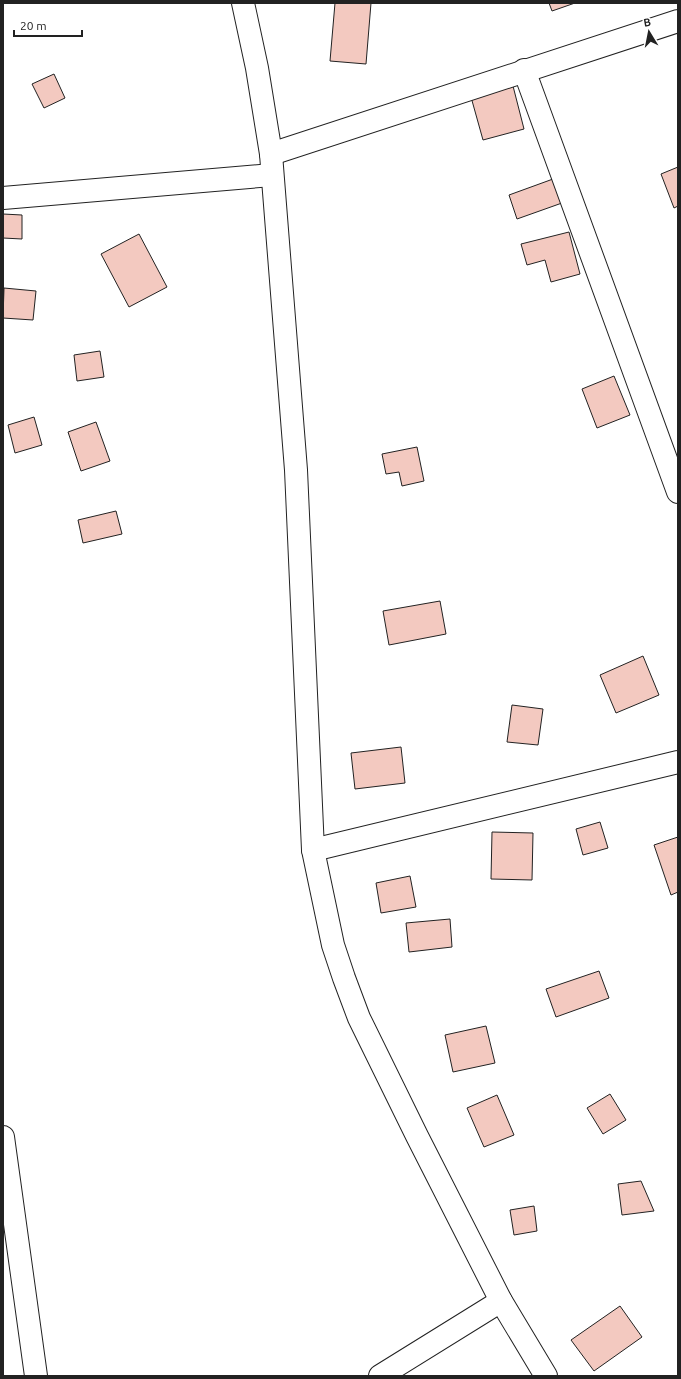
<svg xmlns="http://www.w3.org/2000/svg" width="681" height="1379" font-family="Ubuntu,sans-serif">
<rect width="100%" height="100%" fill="#fff"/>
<g fill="#f3c9c0" stroke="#222">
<path d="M335,3h36l-5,61 -36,-3z"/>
<path d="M549,3h26l-23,8z"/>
<path d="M54,74l11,24 -21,10 -12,-24z"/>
<path d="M513,86l11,43 -41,11 -12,-43z"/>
<path d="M678,167v39l-4,2 -13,-34z"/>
<path d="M553,179l9,24 -45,16 -8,-24z"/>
<path d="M3,214l19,1v24l-19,-1z"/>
<path d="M569,232l11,42 -29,8 -6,-22 -18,5 -6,-21z"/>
<path d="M139,234l28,53 -38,20 -28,-53z"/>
<path d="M4,288l32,3 -3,29 -30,-2z"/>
<path d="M100,351l4,26 -27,4 -3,-26z"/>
<path d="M614,376l16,39 -33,13 -15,-39z"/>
<path d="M34,417l8,28 -27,8 -7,-28z"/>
<path d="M96,422l14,39 -29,10 -13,-39z"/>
<path d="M417,447l7,34 -22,5 -3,-14 -13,2 -4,-20z"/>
<path d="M116,511l6,23 -39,9 -5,-23z"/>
<path d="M440,601l6,33 -57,11 -6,-34z"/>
<path d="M643,656l16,39 -43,18 -16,-38z"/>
<path d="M512,705l31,4 -5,36 -31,-3z"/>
<path d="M401,747l4,36 -50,6 -4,-36z"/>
<path d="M600,822l8,26 -25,7 -7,-26z"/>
<path d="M492,832l41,1 -1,47 -41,-1z"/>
<path d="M678,837v55l-7,3 -17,-50z"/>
<path d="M410,876l6,31 -35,6 -5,-30z"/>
<path d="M450,919l2,28 -43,5 -3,-29z"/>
<path d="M599,971l10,27 -53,19 -10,-28z"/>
<path d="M486,1026l9,37 -42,9 -8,-37z"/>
<path d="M610,1094l16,26 -23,14 -16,-26z"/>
<path d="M497,1095l17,40 -30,12 -17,-39z"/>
<path d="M641,1181l13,30 -32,4 -4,-31z"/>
<path d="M534,1206l3,25 -23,4 -4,-25z"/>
<path d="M620,1306l22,31 -48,34 -23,-31z"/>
</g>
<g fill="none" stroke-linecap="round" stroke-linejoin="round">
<g stroke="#222" stroke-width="24">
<g id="minor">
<path d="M243,3l14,65 14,86 25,316 17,380 20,95 11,33 15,40 58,118 84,165 45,75"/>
<path d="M524,70l154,422"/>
<path d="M271,154l407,-133"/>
<path d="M3,198l269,-23"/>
<path d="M313,850l365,-88"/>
<path d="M3,1137l33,239"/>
<path d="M380,1376l121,-75"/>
</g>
</g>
<use href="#minor" stroke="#fff" stroke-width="22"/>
</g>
<rect width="681" height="1379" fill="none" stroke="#222222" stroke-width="8"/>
<g transform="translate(649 32) rotate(350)" stroke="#ffffff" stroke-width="3" paint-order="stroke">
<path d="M0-3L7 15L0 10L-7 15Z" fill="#222222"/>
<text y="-6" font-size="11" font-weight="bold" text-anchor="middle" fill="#222222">B</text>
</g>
<path d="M14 30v6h68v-6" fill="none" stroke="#222222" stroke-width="2"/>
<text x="20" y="30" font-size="12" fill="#222222" stroke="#ffffff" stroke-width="3" paint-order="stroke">20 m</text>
</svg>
